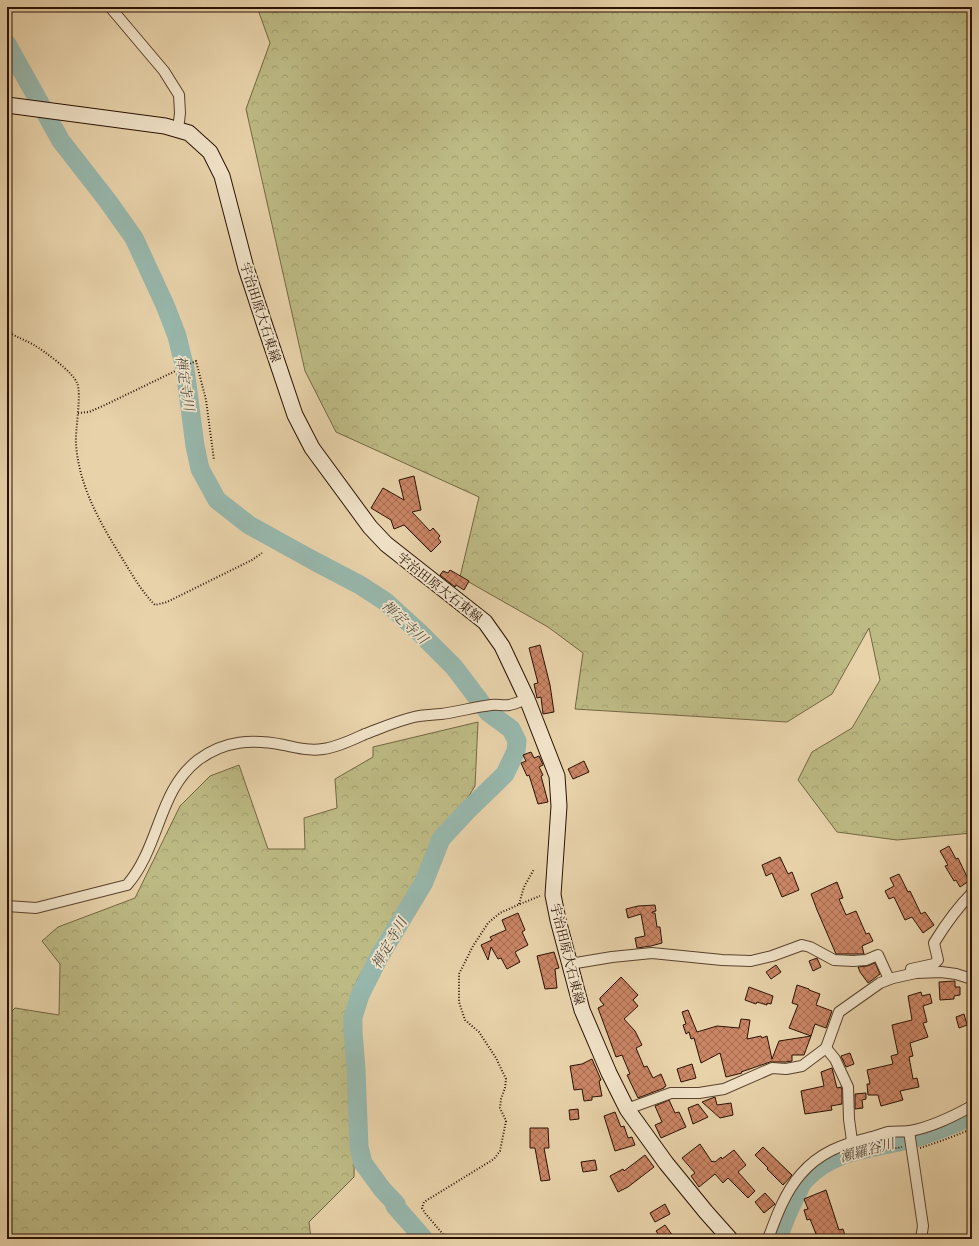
<svg xmlns="http://www.w3.org/2000/svg" width="979" height="1246" font-family="Cardo,'Noto Serif JP',serif">
<defs>
<pattern id="forest-crowns" width="20" height="18" patternUnits="userSpaceOnUse"><rect width="20" height="18" fill="#bdba84"/><path d="M2 6a3 3 0 1 1 6 0M12 15a3 3 0 1 1 6 0" fill="none" stroke="#a39f70"/></pattern>
<pattern id="building-cross-hatch" width="8" height="8" patternUnits="userSpaceOnUse"><rect width="8" height="8" fill="#ca8565"/><path d="M0 0l8 8M0 8l8-8" fill="none" stroke="#a46b51"/></pattern>
</defs>
<rect width="100%" height="100%" fill="#e8d2aa"/>
<filter id="stains"><feTurbulence type="fractalNoise" baseFrequency=".005" numOctaves="4"/><feColorMatrix values="0 0 0 0 .2 0 0 0 0 .09 0 0 0 0 .02 0 0 0 .5 -.17"/></filter>
<radialGradient id="worn" r=".72"><stop offset=".6" stop-color="#630" stop-opacity="0"/><stop offset="1" stop-color="#630" stop-opacity=".3"/></radialGradient>
<g fill="url(#forest-crowns)" stroke="#746643">
<path d="M257,7h715v826l-75,7 -60,-8 -39,-52 14,-28 40,-24 28,-48 -11,-52 -37,66 -45,28 -212,-13 8,-56 -35,-26 -88,-50 19,-80 -143,-65 -31,-61 -59,-262 24,-66z"/>
<path d="M478,722l-3,64 -118,194 -3,197 -45,45 2,17h-304v-223l8,-8 44,7 1,-51 -18,-23 16,-14 77,-29 45,-92 30,-30 29,-11 29,84h37l-1,-31 33,-10 -2,-29 38,-22v-10z"/>
</g>
<g fill="none" stroke-linecap="round" stroke-linejoin="round">
<g stroke="#97b7ac" stroke-width="19">
<path d="M7,44l54,97 46,59 27,38 31,67 12,31 8,33 10,77 5,23 17,31 32,25 67,37 44,23 26,17 34,31 34,34 34,45 23,17 6,12 -1,10 -11,23 -39,38 -25,27 -17,43 -45,75 -19,38 -7,22v15l3,37 3,78 4,16 19,26 14,15 -1,2 29,33"/>
<path d="M778,1239c5,-16 11,-30 19,-45 2,-4 4,-10 7,-13 29,-33 72,-32 111,-43 20,-6 39,-14 57,-22"/>
</g>
</g>
<g fill="url(#building-cross-hatch)" stroke="#2a1102">
<path d="M414,476l7,34 -9,2 18,19 3,-3 7,8 -2,2 3,4 -10,10 -27,-27 -10,4 -3,-9 -20,-12 12,-20 21,12 -5,-20z"/>
<path d="M450,570l19,11 -5,9 -8,-5 -1,2 -15,-12 3,-4 5,2z"/>
<path d="M540,645l10,40 4,27 -11,2 -2,-17 -4,1 -3,-14 4,-1 -9,-35z"/>
<path d="M531,752l3,6 5,-2 4,9 -4,2 4,8 -2,1 7,26 -10,2 -9,-29 -2,1 -6,-13 5,-2 -3,-6z"/>
<path d="M584,761l5,11 -16,7 -5,-10z"/>
<path d="M949,846l7,13 2,-1 11,23 -9,6 -4,-7 -2,1 -9,-15 3,-1 -8,-14z"/>
<path d="M780,857l8,17 4,-2 7,18 -17,7 -10,-24 -6,3 -4,-11z"/>
<path d="M899,874l9,18 2,-1 11,23 4,-2 9,13 -11,8 -11,-16 -7,3 -11,-23 -5,2 -4,-8 9,-5 -4,-8z"/>
<path d="M837,882l6,16 -4,1 7,16 10,-4 10,23 3,-1 4,8 -11,5 2,8h-28l-19,-44 -6,-16z"/>
<path d="M655,905l1,6 -4,1v1h3l2,14h3l2,16 -11,3 -14,2 -2,-10 10,-2 -4,-22 -13,4 -2,-9 12,-3z"/>
<path d="M518,913l7,17 -3,2 6,13 -13,7 5,10 -13,7 -6,-11 -3,1 -7,-12 -3,13 -7,-15 11,-5 -2,-3 16,-7 -4,-10z"/>
<path d="M554,952l5,16 -4,1 2,19 -12,1 -8,-33z"/>
<path d="M817,958l4,9 -8,4 -4,-10z"/>
<path d="M875,963l5,11 -12,9 -8,-11 -2,-5 9,-1z"/>
<path d="M776,965l5,7 -10,7 -5,-7z"/>
<path d="M621,977l17,18 -5,5 5,6 -14,13 11,12 7,14 -6,3 8,19 3,-1 6,12 8,-4 5,12 -2,1v1l-26,10 -11,-23 3,-1 -8,-19 -6,2 -18,-49 6,-3 -4,-5v-2z"/>
<path d="M955,981v6h5v8l-6,1v3l-14,1 -1,-18z"/>
<path d="M797,985l12,4v1l11,4 -4,11 16,6 -6,17 -11,-4 -4,12 -22,-8 9,-23 -6,-2z"/>
<path d="M749,987l24,9 -2,8 -4,-1v2l-10,-3 -1,2 -11,-4z"/>
<path d="M921,992l1,4 8,-2 2,9 -9,3 4,16 -4,1 5,14 -18,6 3,13 -4,1 4,22 4,-1 2,9 -19,4 3,9 -22,6 -3,-11h-10l-1,-11h3l-3,-14 26,-6 -2,-8 7,-2 -6,-29 20,-5 -4,-24z"/>
<path d="M688,1010l9,22 20,-6 22,2 2,-9 9,1 -3,19 14,-3 1,2 5,-2 5,23 7,-18 32,-5 -7,19h-12v6l-6,1h-16l-29,10 1,1 -16,4 -6,-24 -19,10 -7,-25 -3,1 -2,-7 -3,2 -3,-9 3,-1 -4,-12z"/>
<path d="M964,1014l3,11 -8,3 -3,-11z"/>
<path d="M850,1053l4,11 -8,3 -5,-11z"/>
<path d="M592,1059l9,21 -2,1 3,15 -10,1v3l-8,1 -2,-12 -8,1 -4,-24 12,-2z"/>
<path d="M692,1064l4,14 -15,4 -4,-13z"/>
<path d="M832,1068l5,20 4,-1 1,2v15l-11,2 1,4 -27,4 -4,-23 23,-5 -3,-14z"/>
<path d="M866,1093v6l-4,1 1,8 -8,1v-15z"/>
<path d="M715,1097l2,8 14,-2 2,12 -13,3 -18,-16z"/>
<path d="M669,1100l6,13 4,-1 7,15 -25,11 -6,-13 7,-3 -7,-16z"/>
<path d="M698,1104l10,13 -15,7 -5,-16z"/>
<path d="M578,1109l1,10 -9,1 -1,-10z"/>
<path d="M615,1112l6,15 3,-1 4,12 4,-1 3,8 -20,6 -11,-35z"/>
<path d="M530,1128h18l1,20h-5l6,32 -9,1 -6,-33h-5z"/>
<path d="M700,1144l12,18 1,-1 2,1 6,-5 1,2 12,-9 12,15 -8,7 17,19 -7,7 -20,-20 -5,5 -8,-9 -16,13 -8,-11 4,-3 -13,-15z"/>
<path d="M763,1147l29,28 -9,10 -16,-16 1,-1 -13,-13z"/>
<path d="M645,1155l9,12 -26,20 -10,5 -8,-16 13,-7 1,2z"/>
<path d="M595,1160l2,10 -14,2 -2,-10z"/>
<path d="M826,1190l13,40 4,-1 3,10h-28l-8,-20 -3,1 -3,-10 4,-1 -4,-10z"/>
<path d="M765,1193l10,11 -11,9 -9,-11z"/>
<path d="M665,1204l5,10 -15,8 -5,-9z"/>
<path d="M665,1225l10,14h-13l-6,-8z"/>
</g>
<g fill="none" stroke-linecap="round" stroke-linejoin="round">
<g stroke="#5a412c" stroke-width="12">
<g id="minor">
<path d="M110,7l54,64 15,24 1,18 -2,17"/>
<path d="M7,906l29,2 91,-23c33,-38 31,-94 71,-125 27,-20 54,-21 86,-15 13,3 26,6 39,4 15,-2 29,-9 42,-15 16,-6 32,-13 49,-17 8,-2 18,-2 27,-3 17,-2 33,-7 50,-9 6,-1 12,1 18,0 6,-1 12,-4 18,-6"/>
<path d="M570,964l42,-7 40,-4 70,7 29,1 21,-5 30,-11 8,2 24,13 19,1 13,-1 12,-5 11,24"/>
<path d="M911,972v-3l23,-5 4,-4 -4,-17c11,-18 23,-35 38,-50"/>
<path d="M826,1048l9,11 13,28 1,32 3,22"/>
<path d="M627,1109l44,-16h28l25,-4 48,-21 14,1 16,-3 24,-18 13,-36 41,-29 13,-5 23,-5 25,-1 15,2 16,5"/>
<path d="M909,1131l14,95 -2,13"/>
<path d="M768,1239c8,-22 17,-47 33,-65 18,-21 41,-30 67,-36 6,-1 13,-4 20,-6 7,-1 15,0 22,-1 22,-4 42,-14 62,-25"/>
</g>
</g>
<g stroke="#2a1102" stroke-width="17">
<path id="secondary" d="M7,105l158,21 24,7 21,19 12,24 24,92 19,58 30,89 17,33 58,79 16,17 99,78 17,24 25,53 30,77 2,30 -6,89 5,25 24,90 27,63 18,36 39,54 40,49 24,27"/>
</g>
<g stroke="#2a1102" stroke-width="2" stroke-dasharray="1 2" stroke-linecap="butt">
<path d="M7,331c9,6 18,9 27,14 10,6 39,27 43,38 5,11 -2,47 -1,61 3,44 26,82 49,119 9,15 18,30 30,42l12,-3 85,-42 10,-7"/>
<path d="M78,413l11,-1 16,-7 91,-44 10,39 8,60"/>
<path d="M519,904l5,-17 10,-18"/>
<path d="M920,1148l21,-7 31,-12"/>
<path d="M866,1154l36,-7"/>
<path d="M447,1239l-22,-26 -3,-5 2,-6 70,-43 6,-8 6,-30 -6,-13 1,-9 4,-11 1,-9 -10,-21 -17,-26 -14,-12 -6,-18v-28l14,-28 15,-23 12,-10 20,-9 20,-8"/>
</g>
<use href="#minor" stroke="#f0e2c8" stroke-width="10"/>
<use href="#secondary" stroke="#f0e2c8" stroke-width="15"/>
</g>
<g text-anchor="middle" stroke-width="3.5" stroke-linejoin="round" paint-order="stroke">
<g font-size="13" fill="#2a1102" stroke="#f0e2c8">
<text transform="translate(261 312) rotate(72)" y="5">宇治田原大石東線</text>
<text transform="translate(440 587) rotate(38)" y="5">宇治田原大石東線</text>
<text transform="translate(568 954) rotate(76)" y="5">宇治田原大石東線</text>
</g>
<g font-size="14" font-style="italic" fill="#504b3e" stroke="#f0e2c8">
<text transform="translate(185 383) rotate(81)" y="5">禅定寺川</text>
<text transform="translate(405 622) rotate(43)" y="5">禅定寺川</text>
<text transform="translate(389 943) rotate(-60)" y="5">禅定寺川</text>
<text transform="translate(867 1150) rotate(-15)" y="5">瀬羅谷川</text>
</g>
</g>
<rect width="979" height="1246" fill="none" stroke="#e8d2aa" stroke-width="24"/>
<rect x="8" y="8" width="963" height="1230" fill="none" stroke="#2a1102" stroke-width="2"/>
<rect x="12" y="12" width="955" height="1222" fill="none" stroke="#2a1102"/>
<rect width="100%" height="100%" filter="url(#stains)"/>
<rect width="100%" height="100%" fill="url(#worn)"/>
</svg>
